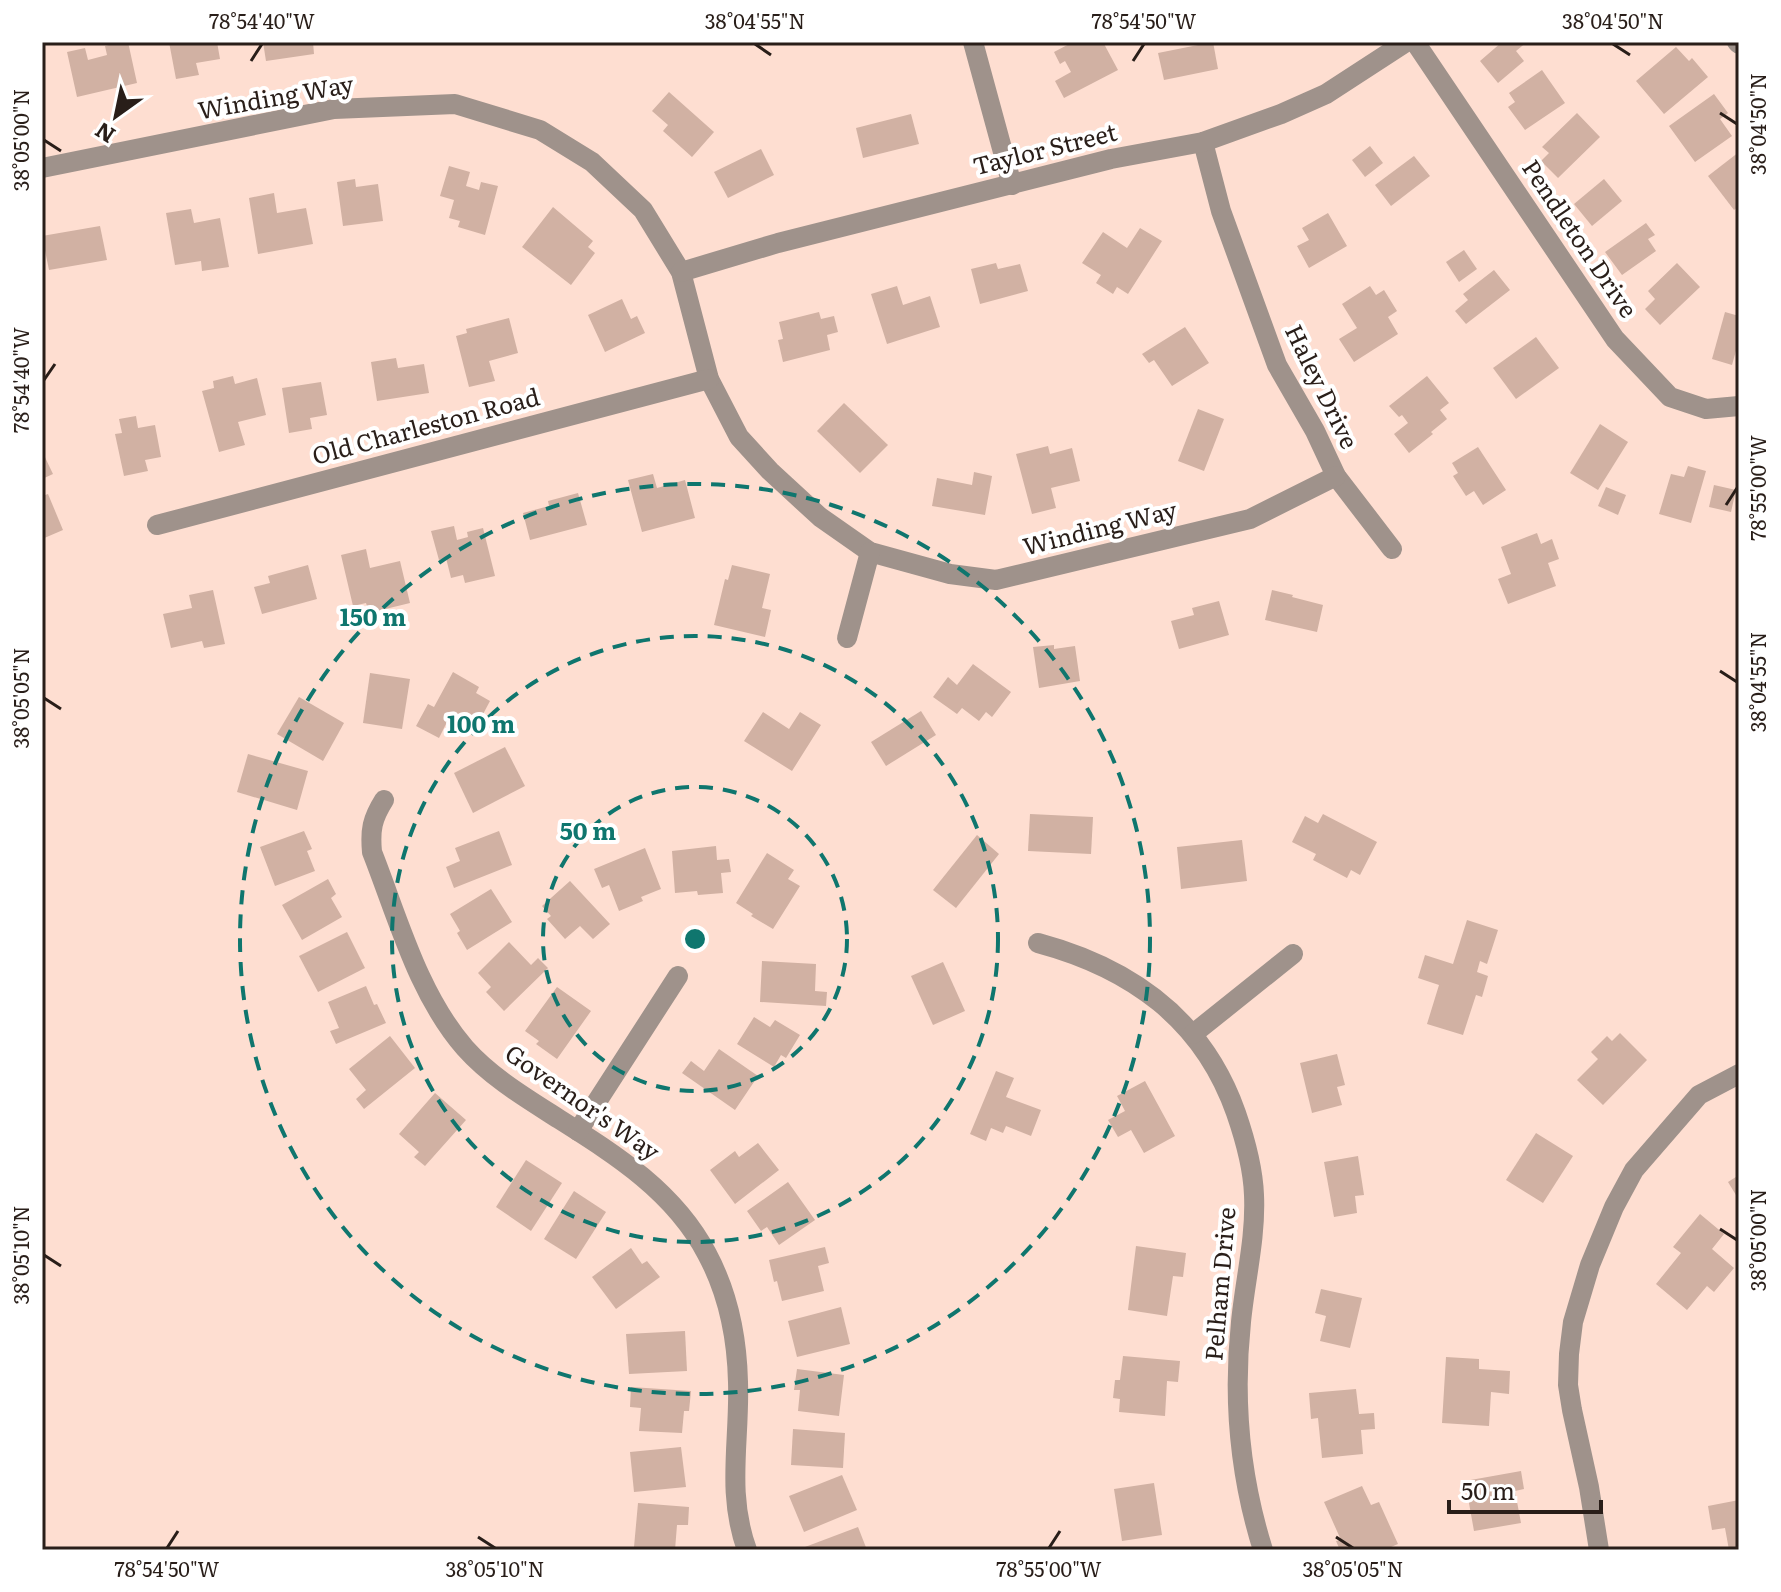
<svg xmlns="http://www.w3.org/2000/svg" width="1781" height="1592" font-family="Literata,serif">
<rect width="100%" height="100%" fill="#feded1"/>
<g fill="#d1b1a3">
<path d="M120,42h8l9,41 -60,14 -10,-45 18,-4 3,12 19,-5 -2,-9z"/>
<path d="M169,42h48l3,17 -24,4 3,12 -23,4z"/>
<path d="M263,42h50l1,12 -48,7z"/>
<path d="M1073,42h30l15,28 -54,28 -9,-17 16,-9 -6,-11 -5,3 -6,-12z"/>
<path d="M1213,42l5,27 -54,11 -6,-27z"/>
<path d="M1502,42h25l-11,9 8,10 -26,22 -18,-22z"/>
<path d="M1676,47l13,14 3,-3 16,19 -44,37 -28,-33z"/>
<path d="M1542,70l23,33 -40,27 -17,-23 7,-5 -6,-9z"/>
<path d="M669,92l45,40 -22,25 -29,-26 5,-6 -16,-14z"/>
<path d="M1714,94l14,19 -8,6 12,17 -37,26 -26,-36z"/>
<path d="M1577,113l23,24 -42,41 -17,-17 8,-8 -7,-6z"/>
<path d="M911,114l8,30 -56,14 -7,-30z"/>
<path d="M1370,146l13,17 -18,14 -13,-17z"/>
<path d="M761,149l13,26 -46,23 -14,-26z"/>
<path d="M1739,152v54l-5,4 -26,-34z"/>
<path d="M1414,156l16,20 -39,30 -16,-21z"/>
<path d="M449,166l21,6 -4,14 13,4 2,-8 17,4 -13,49 -27,-8 2,-6 -11,-3 5,-18 -14,-4z"/>
<path d="M355,179l1,8 22,-3 5,37 -40,5 -6,-44z"/>
<path d="M1604,179l18,22 -30,25 -18,-22z"/>
<path d="M274,193l3,20 29,-5 7,36 -55,10 -9,-56z"/>
<path d="M553,207l40,34 -5,6 7,6 -24,32 -49,-38z"/>
<path d="M191,209l3,14 26,-5 9,49 -27,4 -1,-10 -26,4 -9,-52z"/>
<path d="M1328,213l19,33 -38,22 -12,-22 12,-6 -7,-12z"/>
<path d="M1646,223l9,12 -7,4 8,12 -34,24 -17,-23z"/>
<path d="M100,226l7,34 -58,10 -7,-34z"/>
<path d="M1140,228l22,13 -34,53 -11,-7 -4,7 -17,-11 5,-8 -19,-12 21,-31 24,16z"/>
<path d="M1464,250l13,19 -18,13 -13,-20z"/>
<path d="M996,263l2,6 22,-5 8,27 -48,13 -9,-35z"/>
<path d="M1677,263l23,24 -40,38 -15,-16 10,-10 -7,-8z"/>
<path d="M1494,270l16,20 -44,34 -11,-13 13,-11 -5,-6z"/>
<path d="M897,286l6,19 27,-9 10,31 -53,17 -16,-50z"/>
<path d="M1370,286l6,9 8,-5 13,21 -9,6 10,17 -44,28 -15,-23 18,-11 -15,-24z"/>
<path d="M622,299l9,20 6,-3 8,17 -40,19 -17,-37z"/>
<path d="M819,312l2,7 13,-3 4,16 -11,3 3,15 -47,12 -5,-22 5,-1 -4,-17z"/>
<path d="M1725,312l14,4v24l-7,25 -20,-6z"/>
<path d="M509,318l9,35 -29,8 6,20 -26,6 -13,-51 11,-3 -1,-4z"/>
<path d="M1185,327l24,36 -37,23 -18,-26 -5,3 -7,-9z"/>
<path d="M1536,337l23,31 -43,31 -23,-31z"/>
<path d="M396,358l2,10 26,-4 5,29 -52,8 -6,-39z"/>
<path d="M233,376l2,8 22,-6 9,37 -28,7 7,23 -26,7 -17,-61 12,-3 -1,-7z"/>
<path d="M1427,376l22,27 -9,7 7,9 -16,13 2,2 -24,19 -15,-19 14,-11 -6,-8 -3,2 -10,-11z"/>
<path d="M321,382l6,33 -17,3 2,11 -23,4 -7,-45z"/>
<path d="M844,403l44,42 -28,28 -43,-42z"/>
<path d="M1198,409l26,10 -20,52 -26,-10z"/>
<path d="M136,416l2,12 17,-3 6,32 -16,3 3,11 -24,5 -9,-42 7,-1 -3,-14z"/>
<path d="M1600,424l28,18 -30,48 -28,-17z"/>
<path d="M1048,446l2,8 22,-6 8,33 -29,7 5,20 -24,6 -16,-60z"/>
<path d="M1478,447l28,43 -23,15 -9,-14 -8,5 -13,-20 5,-3 -6,-10z"/>
<path d="M42,451l11,23 -11,5z"/>
<path d="M1688,466l18,5 -15,52 -32,-9 12,-40 13,3z"/>
<path d="M974,472l18,4 -7,39 -53,-9 5,-28 35,7z"/>
<path d="M653,474l4,14 28,-8 10,38 -53,14 -14,-52z"/>
<path d="M1714,485l22,5 -5,22 -22,-5z"/>
<path d="M1606,487l20,8 -8,20 -20,-9z"/>
<path d="M578,493l9,32 -57,15 -7,-27 26,-7 -1,-5z"/>
<path d="M48,494l15,36 -21,9v-43z"/>
<path d="M454,526l3,14 11,-3 -1,-5 16,-4 12,48 -30,7 -2,-8 -12,3 -5,-20 -7,2 -8,-29z"/>
<path d="M1537,533l4,11 11,-5 7,20 -11,4 8,23 -48,18 -10,-25 13,-5 -10,-27z"/>
<path d="M366,549l4,19 30,-7 10,42 -41,10 -3,-10 -13,3 -12,-51z"/>
<path d="M308,565l9,34 -55,15 -8,-27 16,-4 -2,-7z"/>
<path d="M732,565l38,9 -8,34 9,2 -6,27 -51,-12 11,-46 3,1z"/>
<path d="M213,590l12,54 -21,4 -2,-7 -31,7 -8,-34 29,-6 -3,-13z"/>
<path d="M1272,590l21,5 -1,2 31,8 -6,27 -52,-12z"/>
<path d="M1219,601l10,34 -50,14 -8,-28 23,-6 -2,-7z"/>
<path d="M1054,645v4l21,-3 5,35 -41,7 -6,-41z"/>
<path d="M973,664l38,28 -19,25 -6,-5 -7,9 -17,-13 -5,6 -24,-17 15,-20 9,8z"/>
<path d="M453,672l26,15 -3,6 14,8 -17,32 -25,-13 -9,18 -23,-12 12,-22 6,3z"/>
<path d="M370,673l40,6 -8,50 -39,-6z"/>
<path d="M299,697l45,26 -21,38 -46,-27z"/>
<path d="M921,711l15,24 -50,31 -15,-24z"/>
<path d="M763,712l26,17 11,-17 21,13 -29,46 -48,-30z"/>
<path d="M505,747l20,39 -52,27 -19,-40z"/>
<path d="M248,754l60,17 -11,39 -60,-18z"/>
<path d="M1030,814l63,3 -2,37 -63,-3z"/>
<path d="M1323,814l54,28 -17,33 -9,-5 -4,8 -34,-18 3,-6 -24,-12 13,-26 13,7z"/>
<path d="M304,831l8,18 -5,2 8,20 -40,15 -15,-39z"/>
<path d="M499,831l13,34 -58,23 -8,-21 14,-6 -5,-13z"/>
<path d="M977,835l22,19 -43,54 -23,-18z"/>
<path d="M1242,840l5,41 -66,8 -4,-42z"/>
<path d="M716,846l1,14 12,-1 2,13 -10,1 2,20 -25,2 -1,-4 -22,2 -3,-42z"/>
<path d="M645,848l16,41 -20,8 2,4 -24,10 -10,-26 -7,3 -8,-19z"/>
<path d="M767,853l27,17 -6,9 12,7 -27,43 -22,-13 2,-2 -17,-11z"/>
<path d="M328,879l8,15 -5,4 11,19 -40,23 -20,-35z"/>
<path d="M570,881l40,43 -17,15 -13,-13 -15,13 -18,-20 4,-3 -9,-10z"/>
<path d="M491,889l21,33 -45,28 -10,-17 3,-2 -10,-17z"/>
<path d="M1467,920l31,10 -11,34 -7,-3 -3,11 11,4 -6,21 -6,-2 -13,40 -36,-11 12,-39 -21,-7 7,-23 28,9z"/>
<path d="M347,932l18,36 -47,24 -19,-36z"/>
<path d="M509,942l22,23 7,-7 10,10 -44,43 -18,-19 5,-5 -13,-14z"/>
<path d="M762,961l54,3 -1,27 12,1 -1,14 -66,-4z"/>
<path d="M943,962l22,49 -32,14 -22,-49z"/>
<path d="M366,986l8,19 3,-1 9,19 -50,21 -6,-13 9,-3 -11,-26z"/>
<path d="M557,987l34,24 -34,48 -21,-15 3,-3 -14,-10z"/>
<path d="M754,1017l16,10 5,-7 25,15 -14,23 -5,-3 -7,12 -37,-23z"/>
<path d="M1620,1033l27,27 -44,45 -26,-25 21,-21 -7,-7 16,-16 5,5z"/>
<path d="M390,1036l25,32 -51,41 -8,-10 10,-9 -17,-21z"/>
<path d="M719,1049l39,27 -23,34 -53,-37 9,-12 13,10z"/>
<path d="M1337,1054l8,31 -8,2 5,18 -30,8 -12,-50z"/>
<path d="M996,1071l18,7 -8,19 35,13 -10,26 -25,-10 -3,7 -12,-5 -5,13 -16,-7z"/>
<path d="M1145,1081l30,55 -31,17 -13,-23 -13,7 -10,-17 17,-9 -8,-15z"/>
<path d="M435,1093l31,27 -41,46 -11,-9 5,-5 -20,-18z"/>
<path d="M1536,1133l37,23 -30,47 -37,-23z"/>
<path d="M758,1143l21,27 -44,34 -25,-34 25,-19 4,6z"/>
<path d="M1358,1156l6,39 -9,1 2,17 -23,4 -10,-55z"/>
<path d="M526,1160l36,23 -31,48 -35,-24z"/>
<path d="M1739,1175v25l-11,-18z"/>
<path d="M788,1182l27,38 -36,25 -12,-18 -6,4 -14,-20z"/>
<path d="M574,1191l32,21 -30,47 -32,-20z"/>
<path d="M1700,1214l24,20 -12,15 22,19 -20,24 -7,-6 -20,24 -31,-26 25,-31 -8,-6z"/>
<path d="M1136,1246l50,7 -3,24 -10,-1 -6,40 -39,-6z"/>
<path d="M825,1247l4,16 -11,3 6,25 -42,10 -5,-20 -3,1 -5,-22z"/>
<path d="M631,1248l11,16 5,-3 13,16 -44,32 -24,-32z"/>
<path d="M1321,1289l41,9 -12,50 -30,-7 6,-25 -11,-3z"/>
<path d="M841,1307l9,37 -53,13 -9,-36z"/>
<path d="M685,1331l2,40 -58,3 -3,-40z"/>
<path d="M1123,1356l57,5 -2,21 -11,-1 -2,35 -46,-4 1,-13 -7,-1 2,-18h5z"/>
<path d="M1446,1357l33,2v10l31,2 -1,23 -18,-2 -2,34 -47,-3z"/>
<path d="M797,1369l47,6 -5,41 -41,-5 2,-21h-6z"/>
<path d="M631,1387l60,4 -2,20h-5l-2,22 -43,-2 2,-23 -11,-1z"/>
<path d="M1356,1389l3,25 15,-1 1,16 -14,1 2,24 -41,4 -4,-40 -7,1 -2,-26z"/>
<path d="M793,1429l52,4 -2,35 -52,-3z"/>
<path d="M681,1447l5,40 -52,5 -4,-40z"/>
<path d="M1521,1471l3,18 -9,2 6,32 -47,8 -9,-50z"/>
<path d="M842,1475l15,35 -53,22 -15,-36z"/>
<path d="M1154,1483l8,52 -40,6 -8,-52z"/>
<path d="M1362,1486l9,19 8,-3 19,42 -14,6h-44l-4,-9 5,-1 -17,-38z"/>
<path d="M1739,1500v50h-10l-4,-22 -13,2 -4,-24z"/>
<path d="M638,1503l51,4 -1,18h-11l-2,25 -41,-3z"/>
<path d="M858,1527l9,23h-60l-2,-3z"/>
</g>
<g fill="none" stroke-linecap="round" stroke-linejoin="round">
<g stroke="#9f928b" stroke-width="20">
<path d="M973,42l39,143"/>
<path d="M1415,42l200,297 55,58 36,12 33,-3"/>
<path d="M1737,42l2,2"/>
<path d="M1203,142l18,69 56,154 38,66 21,45 56,73"/>
<path d="M42,168l292,-59 121,-5 85,26 52,32 51,48 38,62 28,107 30,58 31,34 50,46 50,35 80,22 46,6 254,-61 86,-43"/>
<path d="M681,272l97,-29 333,-84 92,-17 78,-28 45,-20 80,-52"/>
<path d="M157,525l552,-146"/>
<path d="M847,638l23,-86"/>
<path d="M384,800c-12,19 -14,30 -12,52 26,66 46,142 93,196 24,27 56,47 86,66 60,38 122,75 156,140 21,39 30,84 31,128 2,59 -12,110 9,168"/>
<path d="M1038,943c93,25 165,76 198,170 9,26 17,54 18,82 2,43 -9,85 -13,127 -8,76 -1,155 22,228"/>
<path d="M1193,1034l100,-80"/>
<path d="M578,1131l100,-155"/>
<path d="M1599,1550l-10,-63 -17,-77 -4,-25 1,-31 4,-32 17,-57 24,-58 20,-37 65,-75 40,-21"/>
</g>
</g>
<path fill="none" stroke="#291e19" stroke-width="3" d="M755,44l16,11M1613,44l17,11M251,61l11,-17M1133,61l11,-17M1720,113l17,11M44,140l17,11M44,380l11,-16M1726,505l11,-17M1720,671l17,11M44,698l17,11M1720,1229l17,11M44,1255l17,11M478,1537l17,11M1336,1537l17,11M167,1548l11,-17M1049,1548l11,-17"/>
<g fill="none" stroke="#0f766e" stroke-width="4" stroke-dasharray="14 10">
<circle cx="695" cy="939" r="152"/>
<circle cx="695" cy="939" r="303"/>
<circle cx="695" cy="939" r="455"/>
</g>
<g text-anchor="middle" stroke-width="8" stroke-linejoin="round" paint-order="stroke">
<g font-size="24" fill="#291e19" stroke="#fff">
<text transform="translate(276 98) rotate(-10)" y="8">Winding Way</text>
<text transform="translate(1045 150) rotate(-14)" y="8">Taylor Street</text>
<text transform="translate(1579 239) rotate(56)" y="8">Pendleton Drive</text>
<text transform="translate(1321 387) rotate(64)" y="8">Haley Drive</text>
<text transform="translate(426 427) rotate(-15)" y="8">Old Charleston Road</text>
<text transform="translate(1100 529) rotate(-14)" y="8">Winding Way</text>
<text transform="translate(582 1103) rotate(35)" y="8">Governor's Way</text>
<text transform="translate(1221 1284) rotate(-85)" y="8">Pelham Drive</text>
</g>
</g>
<circle cx="695" cy="939" r="12" fill="#0f766e" stroke="#fff" stroke-width="4"/>
<g font-size="24" text-anchor="middle" font-weight="bold" fill="#0f766e" stroke="#fff" stroke-width="8" stroke-linejoin="round" paint-order="stroke">
<text x="373" y="626">150 m</text>
<text x="481" y="733">100 m</text>
<text x="588" y="840">50 m</text>
</g>
<rect width="1781" height="1592" fill="none" stroke="#ffffff" stroke-width="88"/>
<g transform="translate(116 116) rotate(213)" stroke="#ffffff" stroke-width="6" paint-order="stroke">
<path d="M0-6L14 30L0 20L-14 30Z" fill="#291e19"/>
<text y="-12" font-size="22" font-weight="bold" text-anchor="middle" fill="#291e19">N</text>
</g>
<path d="M1449 1500v12h152v-12" fill="none" stroke="#291e19" stroke-width="4"/>
<text x="1461" y="1500" font-size="24" fill="#291e19" stroke="#ffffff" stroke-width="6" paint-order="stroke">50 m</text>
<rect x="44" y="44" width="1693" height="1504" fill="none" stroke="#291e19" stroke-width="3"/>
<g font-size="20" text-anchor="middle" fill="#291e19">
<text x="262" y="29">78°54'40"W</text>
<text x="755" y="29">38°04'55"N</text>
<text x="1144" y="29">78°54'50"W</text>
<text x="1613" y="29">38°04'50"N</text>
<text transform="translate(1759 124) rotate(-90)" y="7">38°04'50"N</text>
<text transform="translate(22 140) rotate(-90)" y="7">38°05'00"N</text>
<text transform="translate(22 380) rotate(-90)" y="7">78°54'40"W</text>
<text transform="translate(1759 488) rotate(-90)" y="7">78°55'00"W</text>
<text transform="translate(1759 682) rotate(-90)" y="7">38°04'55"N</text>
<text transform="translate(22 698) rotate(-90)" y="7">38°05'05"N</text>
<text transform="translate(1759 1240) rotate(-90)" y="7">38°05'00"N</text>
<text transform="translate(22 1255) rotate(-90)" y="7">38°05'10"N</text>
<text x="167" y="1577">78°54'50"W</text>
<text x="495" y="1577">38°05'10"N</text>
<text x="1049" y="1577">78°55'00"W</text>
<text x="1353" y="1577">38°05'05"N</text>
</g>
</svg>
